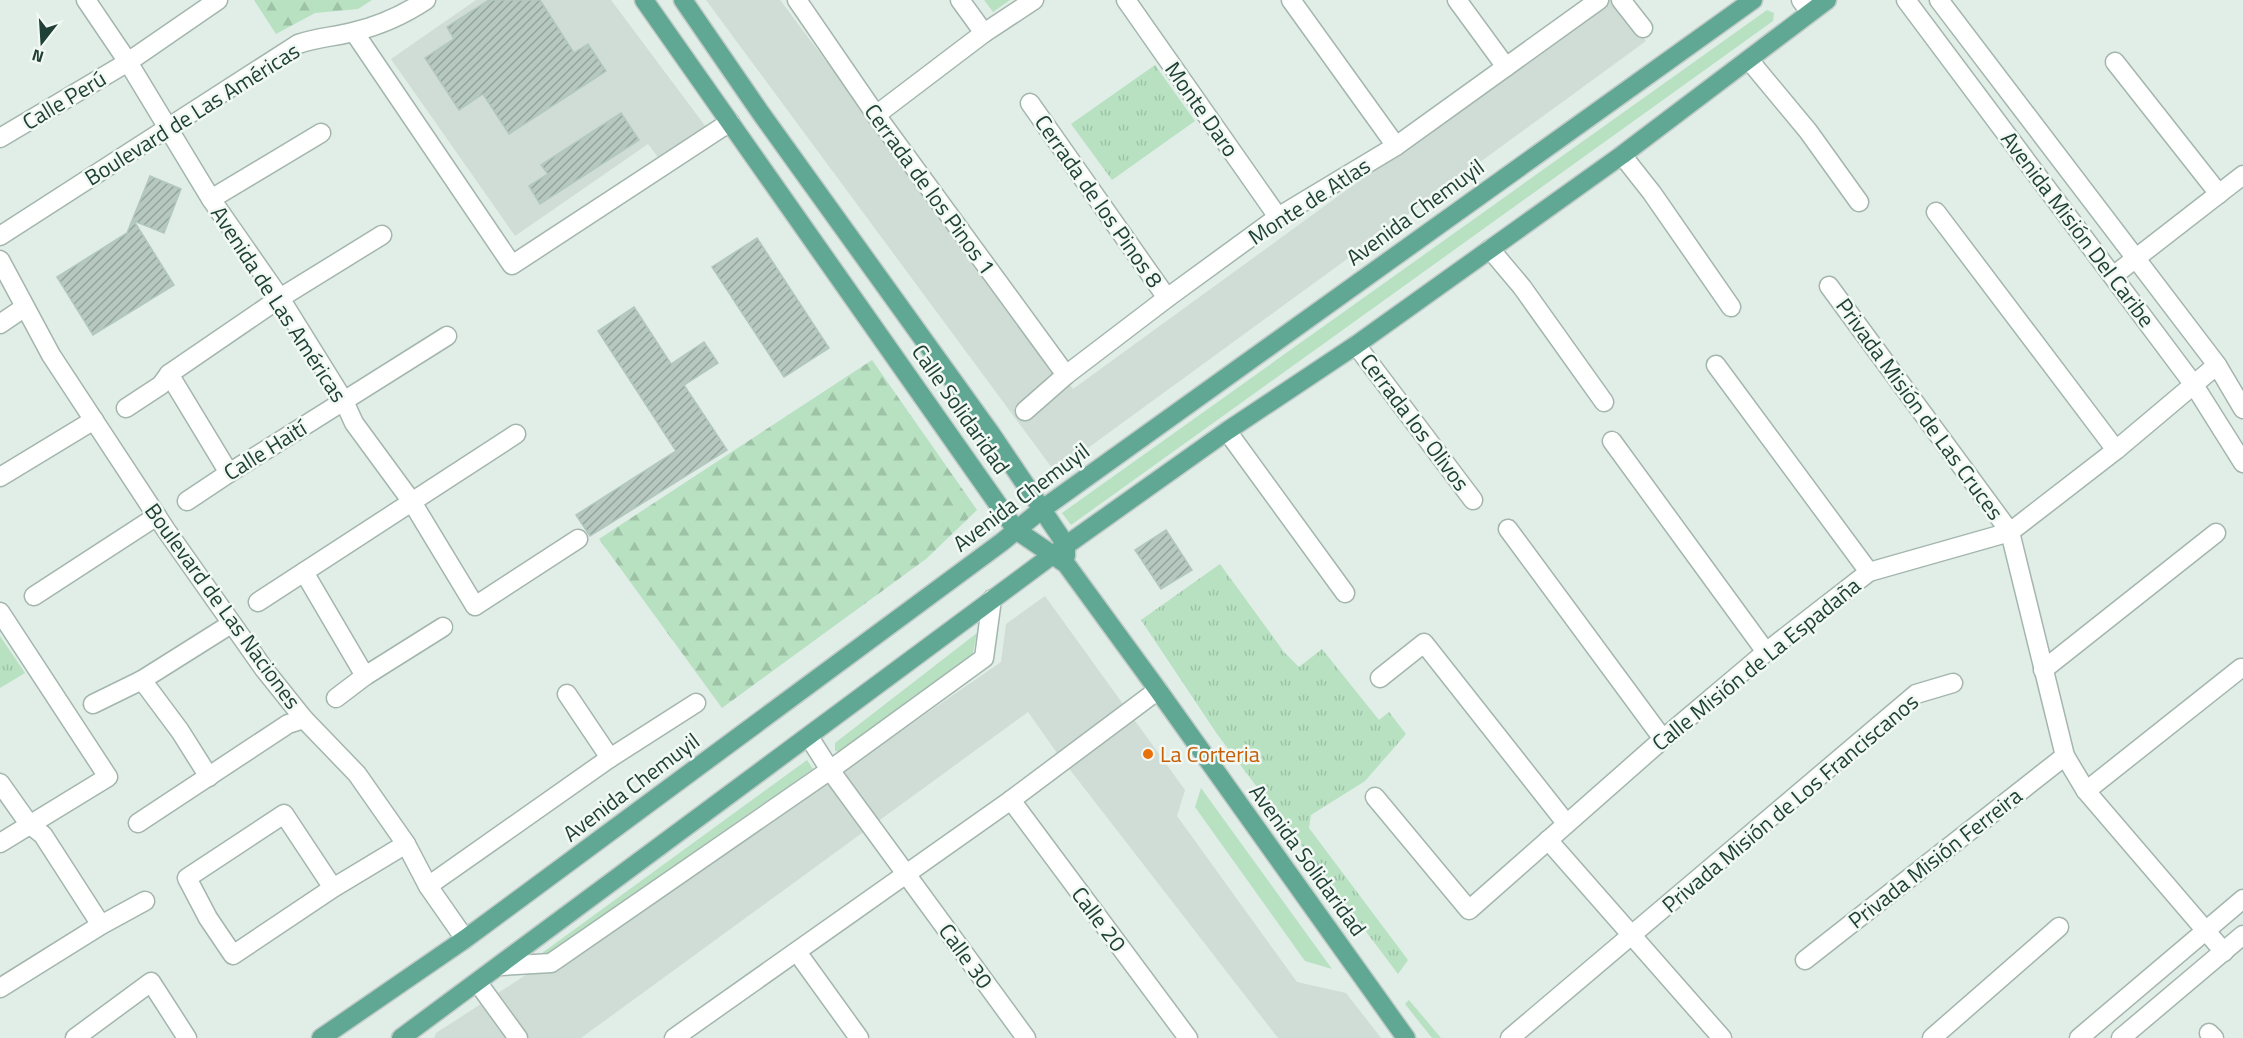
<svg xmlns="http://www.w3.org/2000/svg" width="2243" height="1038" font-family="'Titillium Web',sans-serif">
<defs>
<pattern id="forest-firs" width="22" height="20" patternUnits="userSpaceOnUse" patternTransform="scale(1.5)"><rect width="22" height="20" fill="#b7e1c1"/><path d="M5 1l3.5 6h-7zM16 11l3.5 6h-7z" fill="#9dc2a6"/></pattern>
<pattern id="park-tufts" width="24" height="20" patternUnits="userSpaceOnUse" patternTransform="scale(1.5)"><rect width="24" height="20" fill="#b7e1c1"/><path d="M3 7l-1-3M5 7V3M7 7l1-3M15 17l-1-3M17 17v-4M19 17l1-3" fill="none" stroke="#9dc2a6"/></pattern>
<pattern id="building-hatch" width="6" height="6" patternUnits="userSpaceOnUse" patternTransform="scale(1.5)"><rect width="6" height="6" fill="#b6c8c0"/><path d="M-1 1l2-2M0 6l6-6M5 7l2-2" fill="none" stroke="#93a49d"/></pattern>
</defs>
<rect width="100%" height="100%" fill="#e1ede7"/>
<g fill="#cfddd6">
<path d="M476,0h135l95,127 -46,33 -12,-16 -133,92 -124,-177z"/>
<path d="M706,0h74l293,389 535,-389h6l32,41 -591,431z"/>
<path d="M1045,596l140,194 -8,26 120,166 49,11 35,45h-103l-221,-285 -29,-41 -447,326h-147l2,-5 96,-62 25,-3 444,-306 5,-38z"/>
</g>
<g fill="#b7e1c1">
<path d="M1767,10l7,3 -1,8 -702,504 -9,-12z"/>
<path d="M977,633l-5,24 -131,95 -6,-1v-8z"/>
<path d="M807,760l6,9 -270,188 -5,-1z"/>
<path d="M1201,788l131,181 -27,-8 -110,-154z"/>
<path d="M1409,1000l32,38h-9l-27,-34z"/>
</g>
<g fill="url(#forest-firs)">
<path d="M254,0h118l-14,9 -43,4 -39,21z"/>
<path d="M872,360l105,150 -51,49 -204,149 -123,-169z"/>
</g>
<g fill="url(#park-tufts)">
<path d="M984,0h26l-17,12z"/>
<path d="M1155,65l40,56 -83,59 -41,-56z"/>
<path d="M1220,564l64,88 15,15 23,-18 57,71 10,-8 17,22 -41,47 -54,34 -2,13 99,132 -10,14 -181,-240 -76,-114z"/>
<path d="M0,636l25,37 -25,15z"/>
</g>
<g fill="url(#building-hatch)" stroke="#b2c8be" stroke-width="1.5">
<path d="M489,0h51l34,53 14,-9 18,27 -97,63 -26,-40 -24,16 -34,-52 29,-19 -7,-12z"/>
<path d="M621,113l18,27 -99,64 -11,-18 19,-12 -7,-9z"/>
<path d="M150,176l31,13 -17,44 -30,-12 40,64 -81,50 -36,-58 70,-44z"/>
<path d="M757,238l72,110 -45,29 -72,-110z"/>
<path d="M634,307l37,57 33,-22 14,21 -34,22 43,65 -137,86 -14,-21 100,-64 -78,-120z"/>
<path d="M1166,530l26,40 -31,19 -26,-39z"/>
</g>
<g fill="none" stroke-linecap="round" stroke-linejoin="round">
<g stroke="#a3b6ae" stroke-width="21">
<g id="minor">
<path d="M86,0l42,62 83,137 69,99 64,103 10,22 58,79 63,104 103,-67"/>
<path d="M797,0l79,115 190,260"/>
<path d="M960,0l24,33"/>
<path d="M1126,0l152,217"/>
<path d="M1291,0l105,146"/>
<path d="M1457,0l49,67"/>
<path d="M1621,0l22,28"/>
<path d="M1801,0l9,12"/>
<path d="M1906,0l288,385 49,78"/>
<path d="M1939,0l278,365 26,44"/>
<path d="M354,32l158,233 218,-143"/>
<path d="M1749,60l59,71 51,71"/>
<path d="M2115,62l104,132"/>
<path d="M1030,103l137,195"/>
<path d="M876,115l108,-82 50,-33"/>
<path d="M0,138l128,-76 90,-62"/>
<path d="M1622,155l30,38 79,114"/>
<path d="M211,199l110,-66"/>
<path d="M1936,212l180,238"/>
<path d="M0,236l298,-192c20,-7 36,-7 55,-12 25,-6 52,-18 73,-32"/>
<path d="M1490,249l32,38 82,115"/>
<path d="M0,260l51,95 115,175 98,139 40,50 53,55 49,70 22,42 37,53"/>
<path d="M2113,276l130,-101"/>
<path d="M1829,286l181,246 55,224 21,35 138,161"/>
<path d="M0,324l25,-17"/>
<path d="M1356,345l117,155"/>
<path d="M1716,365l153,207"/>
<path d="M169,374l60,99"/>
<path d="M126,408l35,-23 8,-11 111,-76 102,-63"/>
<path d="M1025,411l41,-36 101,-77 111,-81 118,-71 203,-146"/>
<path d="M1227,431l118,162"/>
<path d="M1612,441l154,211"/>
<path d="M0,477l94,-57"/>
<path d="M187,501l42,-28 218,-137"/>
<path d="M1508,529l155,210"/>
<path d="M304,572l61,104 78,-49"/>
<path d="M34,596l123,-80"/>
<path d="M258,602l258,-168"/>
<path d="M0,612l108,165 -108,66"/>
<path d="M2043,670l173,-137"/>
<path d="M1380,678l44,-35 142,180"/>
<path d="M142,680l38,51 29,46"/>
<path d="M567,694l43,64"/>
<path d="M336,698l29,-22"/>
<path d="M93,704l49,-24 89,-56"/>
<path d="M809,737l21,33 196,268"/>
<path d="M0,783l29,41 14,11 58,90"/>
<path d="M2086,791l155,-123"/>
<path d="M1375,797l94,113 194,-171 103,-87 103,-80 141,-40 106,-82 101,-85"/>
<path d="M1011,800l177,238"/>
<path d="M138,823l150,-99 16,-5"/>
<path d="M1548,840l174,198"/>
<path d="M428,886l182,-128 86,-55"/>
<path d="M333,888l-49,-74 -97,64 21,40 25,37 100,-67 73,-44"/>
<path d="M797,952l62,86"/>
<path d="M1805,960l260,-204"/>
<path d="M501,966l50,-3 279,-193 154,-112 8,-59"/>
<path d="M478,983l40,55"/>
<path d="M0,988l101,-63 44,-24"/>
<path d="M2209,1033l5,5"/>
<path d="M75,1038l76,-56 36,56"/>
<path d="M674,1038l337,-238 147,-110"/>
<path d="M1510,1038l406,-344 37,-11"/>
<path d="M1932,1038l127,-111"/>
<path d="M2079,1038l164,-139"/>
<path d="M2121,1038l122,-103"/>
</g>
</g>
<g stroke="#c0cac7" stroke-width="21">
<g id="major">
<path d="M644,0l372,530 50,34 92,126 248,348"/>
<path d="M683,0l77,112 232,323 74,110v11"/>
<path d="M321,1038l144,-99 537,-397 39,-32 712,-510"/>
<path d="M401,1038l650,-482 176,-125 129,-86 266,-190 205,-155"/>
</g>
</g>
<use href="#minor" stroke="#fff" stroke-width="18"/>
<use href="#major" stroke="#60a893" stroke-width="18"/>
</g>
<circle fill="#e8710a" stroke="#f2f9f5" stroke-width="2" cx="1148" cy="754" r="6"/>
<g text-anchor="middle" stroke-width="5" stroke-linejoin="round" paint-order="stroke">
<g font-size="22" fill="#1f4036" stroke="#f2f9f5">
<text transform="translate(64 100) rotate(-31)" y="8">Calle Perú</text>
<text transform="translate(1202 109) rotate(55)" y="8">Monte Daro</text>
<text transform="translate(192 114) rotate(-32)" y="8">Boulevard de Las Américas</text>
<text transform="translate(930 189) rotate(54)" y="8">Cerrada de los Pinos 1</text>
<text transform="translate(1099 201) rotate(55)" y="8">Cerrada de los Pinos 8</text>
<text transform="translate(1309 201) rotate(-33)" y="8">Monte de Atlas</text>
<text transform="translate(1415 212) rotate(-36)" y="8">Avenida Chemuyil</text>
<text transform="translate(2078 229) rotate(53)" y="8">Avenida Misión Del Caribe</text>
<text transform="translate(279 304) rotate(57)" y="8">Avenida de Las Américas</text>
<text transform="translate(961 409) rotate(55)" y="8">Calle Solidaridad</text>
<text transform="translate(1920 409) rotate(54)" y="8">Privada Misión de Las Cruces</text>
<text transform="translate(1415 422) rotate(53)" y="8">Cerrada los Olivos</text>
<text transform="translate(265 450) rotate(-32)" y="8">Calle Haití</text>
<text transform="translate(1021 497) rotate(-37)" y="8">Avenida Chemuyil</text>
<text transform="translate(223 606) rotate(54)" y="8">Boulevard de Las Naciones</text>
<text transform="translate(1756 664) rotate(-39)" y="8">Calle Misión de La Espadaña</text>
<text transform="translate(631 787) rotate(-37)" y="8">Avenida Chemuyil</text>
<text transform="translate(1790 803) rotate(-40)" y="8">Privada Misión de Los Franciscanos</text>
<text transform="translate(1935 858) rotate(-38)" y="8">Privada Misión Ferreira</text>
<text transform="translate(1308 860) rotate(54)" y="8">Avenida Solidaridad</text>
<text transform="translate(1099 919) rotate(53)" y="8">Calle 20</text>
<text transform="translate(966 956) rotate(54)" y="8">Calle 30</text>
</g>
<g font-size="22" fill="#c56008" stroke="#f2f9f5" text-anchor="start">
<text x="1160" y="762">La Corteria</text>
</g>
</g>
<g transform="translate(42 42) rotate(197)" stroke="#f2f9f5" stroke-width="4.5" paint-order="stroke">
<path d="M0-4.5L10 22L0 15L-10 22Z" fill="#1f4036"/>
<text y="-9" font-size="16" font-weight="bold" text-anchor="middle" fill="#1f4036">N</text>
</g>
</svg>
